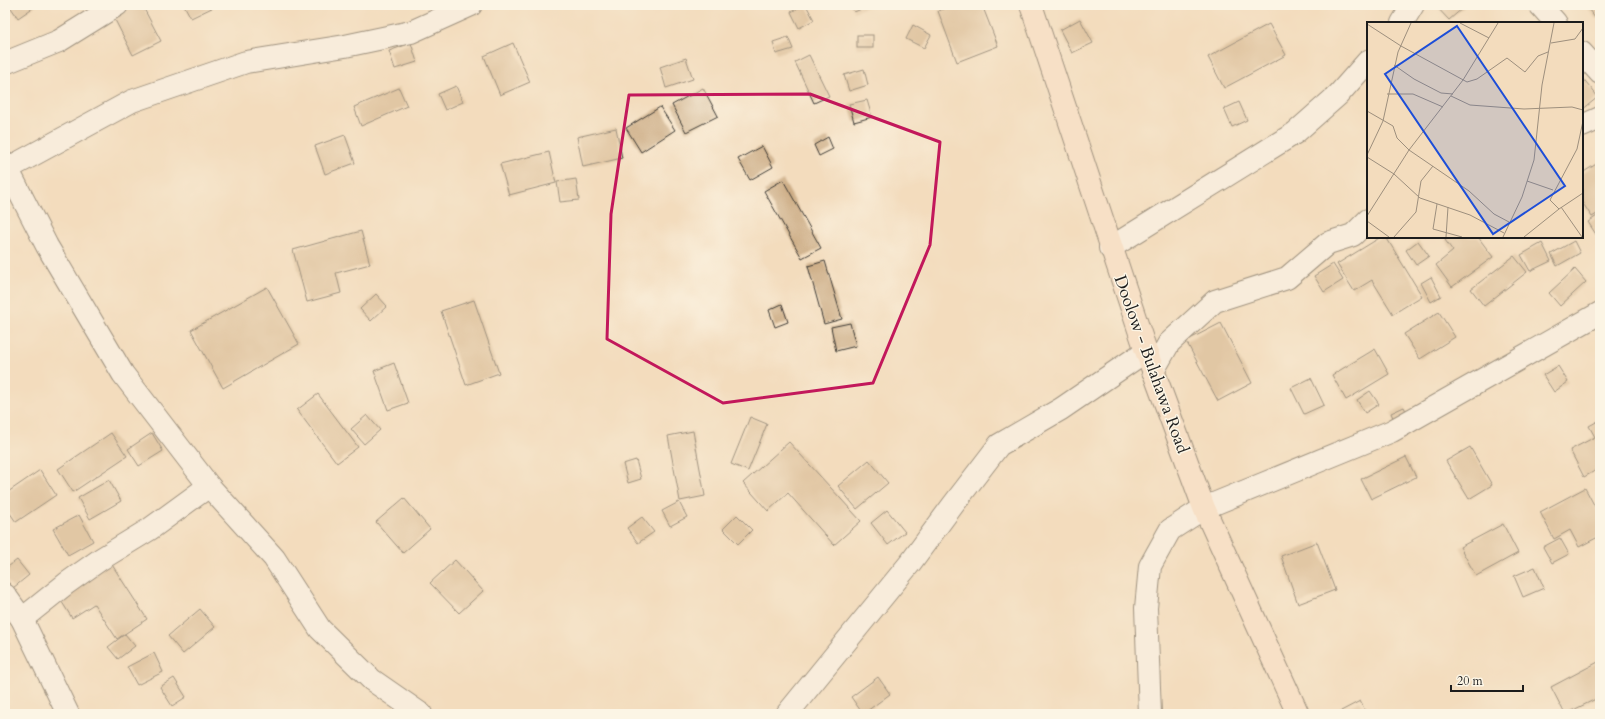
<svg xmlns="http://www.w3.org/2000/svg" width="1605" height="719" font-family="Cardo,serif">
<rect width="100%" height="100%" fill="#fcf5e5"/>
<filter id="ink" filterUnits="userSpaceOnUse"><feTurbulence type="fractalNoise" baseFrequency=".025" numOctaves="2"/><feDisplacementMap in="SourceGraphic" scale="8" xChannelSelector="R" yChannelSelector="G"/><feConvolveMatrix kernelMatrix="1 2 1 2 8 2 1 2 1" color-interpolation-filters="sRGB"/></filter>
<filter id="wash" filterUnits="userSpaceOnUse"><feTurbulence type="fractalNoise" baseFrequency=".012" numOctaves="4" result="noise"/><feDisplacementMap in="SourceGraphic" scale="16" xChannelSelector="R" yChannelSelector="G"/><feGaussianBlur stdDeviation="0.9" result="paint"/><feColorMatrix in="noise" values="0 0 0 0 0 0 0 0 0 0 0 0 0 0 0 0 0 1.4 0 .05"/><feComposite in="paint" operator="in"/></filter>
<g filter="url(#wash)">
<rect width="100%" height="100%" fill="#f3dcbd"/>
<g id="blocks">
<g fill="#cdad86">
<path d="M9,5h28l-19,13z"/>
<path d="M134,5h8l19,36 -28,14 -20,-39z"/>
<path d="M184,5h34l-27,13z"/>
<path d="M804,5h2l8,15 -15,8 -8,-16z"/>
<path d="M851,5h21l-18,7z"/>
<path d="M953,5h29l16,41 -41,16 -19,-51z"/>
<path d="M1435,5h28l1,2 -15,13z"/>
<path d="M1585,5h15v11l-4,3z"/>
<path d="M1080,19l13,24 -21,10 -12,-23z"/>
<path d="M1269,24l17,31 -62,33 -16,-31z"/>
<path d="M913,25l18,10 -7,13 -18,-9z"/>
<rect x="857" y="35" width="16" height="13"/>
<path d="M788,37l5,12 -17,5 -3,-12z"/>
<path d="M411,43l6,19 -22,7 -6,-18z"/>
<path d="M513,43l17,39 -30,13 -16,-39z"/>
<path d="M809,55l20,41 -15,7 -19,-41z"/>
<path d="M686,58l7,21 -27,9 -6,-21z"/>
<path d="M864,69l4,16 -19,6 -5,-16z"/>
<path d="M1582,77l16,20 -16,13z"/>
<path d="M456,86l7,16 -18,8 -7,-16z"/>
<path d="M399,88l8,18 -46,20 -7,-19z"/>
<path d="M703,88l15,28 -32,16 -14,-27z"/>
<path d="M867,100l5,17 -18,5 -5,-18z"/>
<path d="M1239,102l8,18 -15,7 -8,-18z"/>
<path d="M660,107l15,23 -34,22 -15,-24z"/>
<path d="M616,128l6,30 -39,9 -6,-30z"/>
<path d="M345,135l10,28 -30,11 -10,-28z"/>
<path d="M828,137l5,12 -14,7 -5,-11z"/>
<path d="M762,146l11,21 -23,13 -12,-21z"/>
<path d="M549,152l7,31 -47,12 -9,-31z"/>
<path d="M1598,163l2,2v47l-8,5 -10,-15v-29z"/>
<path d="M576,179l3,21 -19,2 -3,-20z"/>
<path d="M783,180l38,68 -19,10 -38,-67z"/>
<path d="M1600,214v24l-1,1 -11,-17z"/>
<path d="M361,231l9,33 -34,9 5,20 -34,9 -14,-52z"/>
<path d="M1381,237h5l36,59 -29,18 -21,-34 -18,11 -17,-27z"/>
<path d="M1450,237h28l15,20 -41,30 -16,-22 17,-14 -8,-11z"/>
<path d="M1418,241l11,15 -13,9 -10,-15z"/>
<path d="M1574,241l6,12 -23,13 -6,-12z"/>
<path d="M1542,243l9,18 -21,10 -9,-16z"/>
<path d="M1514,256l13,16 -43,34 -13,-17z"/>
<path d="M825,261l17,58 -18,5 -16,-58z"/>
<path d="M1333,264l10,16 -19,12 -10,-16z"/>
<path d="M1575,269l11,13 -26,24 -11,-13z"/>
<path d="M1431,277l10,19 -10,6 -10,-19z"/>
<path d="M267,287l32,57 -76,44 -32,-58z"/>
<path d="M376,294l11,12 -16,15 -11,-12z"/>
<path d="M474,300l25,73 -33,12 -25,-74z"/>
<path d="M782,304l6,18 -13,5 -6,-17z"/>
<path d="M1439,312l16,25 -35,22 -16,-25z"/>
<path d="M850,323l6,23 -20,5 -5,-24z"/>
<path d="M1221,323l31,60 -34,18 -32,-60z"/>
<path d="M1375,349l14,25 -43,26 -14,-25z"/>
<path d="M394,363l14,40 -20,7 -14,-39z"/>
<path d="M1558,366l10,16 -14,10 -11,-17z"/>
<path d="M1311,378l13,27 -20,9 -13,-26z"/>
<path d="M1370,391l9,13 -14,9 -8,-13z"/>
<path d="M318,394l40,53 -21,16 -40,-53z"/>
<path d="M1404,407l6,12 -14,6 -5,-12z"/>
<path d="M367,415l13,15 -16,14 -13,-15z"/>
<path d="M750,417l17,7 -19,47 -17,-7z"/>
<path d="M1600,420v48l-16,9 -14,-27 25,-13 -6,-11z"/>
<path d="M693,431l12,65 -25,5 -12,-65z"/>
<path d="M111,433l16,23 -54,36 -15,-23z"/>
<path d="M152,433l11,18 -24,15 -11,-17z"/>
<path d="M789,442l72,79 -27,24 -46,-52 -20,18 -25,-28z"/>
<path d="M1470,447l22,38 -23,14 -23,-38z"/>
<path d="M1406,457l10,20 -45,22 -10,-20z"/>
<path d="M636,460l5,19 -13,4 -5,-19z"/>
<path d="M869,460l19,23 -31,26 -19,-23z"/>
<path d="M40,470l16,25 -40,27 -11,-16v-12z"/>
<path d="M109,480l12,21 -31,18 -12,-21z"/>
<path d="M1585,488l15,28v20l-21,11 -9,-17 -16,9 -14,-27z"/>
<path d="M404,498l26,31 -27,24 -27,-31z"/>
<path d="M679,502l8,15 -17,9 -8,-15z"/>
<path d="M887,510l18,22 -17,13 -17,-22z"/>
<path d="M79,515l14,26 -25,14 -15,-26z"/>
<path d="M737,515l15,15 -14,14 -15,-15z"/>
<path d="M642,517l12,15 -16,11 -11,-15z"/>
<path d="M1503,524l15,29 -42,23 -16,-29z"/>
<path d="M1560,538l9,16 -17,9 -9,-16z"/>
<path d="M1317,542l18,48 -37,14 -17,-48z"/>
<path d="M105,554l42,65 -30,20 -23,-35 -22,14 -19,-30z"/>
<path d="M17,560l12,15 -16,13 -8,-10v-9z"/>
<path d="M455,560l28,31 -24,22 -29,-30z"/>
<path d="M1535,567l9,21 -21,9 -9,-21z"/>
<path d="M200,609l15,18 -32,27 -15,-18z"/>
<path d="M125,634l10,12 -17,13 -10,-12z"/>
<path d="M154,653l9,19 -26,13 -10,-18z"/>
<path d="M1600,661v36l-35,17 -14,-27z"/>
<path d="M878,677l12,17 -27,20 -12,-17z"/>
<path d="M174,678l12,19 -14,9 -12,-19z"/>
<path d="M1360,701l7,13h-25l-1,-3z"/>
</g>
</g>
</g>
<g filter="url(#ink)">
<use href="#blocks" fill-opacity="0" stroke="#3c3934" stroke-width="1"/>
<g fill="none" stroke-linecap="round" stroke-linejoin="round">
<g stroke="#3c3934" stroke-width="24">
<g id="street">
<path d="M1540,5l16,18"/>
<path d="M1402,23l11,-18"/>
<path d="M1582,53l18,20"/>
<path d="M5,63l54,-22 58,-36"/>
<path d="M1582,126l18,-8"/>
<path d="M5,164l42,82 76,128 86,112 65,72 46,71 52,51 49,34"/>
<path d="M7,169l125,-68 114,-39 99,-16 66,-14 60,-27"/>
<path d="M1110,248l185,-115 43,-38 30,-34"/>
<path d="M1153,371l16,-28 46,-42 72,-23 41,-35 25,-8 15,-15"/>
<path d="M5,595l17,24 46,95"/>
<path d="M22,619l45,-36 34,-24 49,-30 59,-43"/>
<path d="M787,714l124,-152 42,-57 46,-60 62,-36 85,-58"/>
<path d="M1150,714l-4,-106 4,-42 20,-36 34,-22 188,-77 208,-118"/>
</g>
</g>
<g stroke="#3c3934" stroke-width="24">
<path id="secondary" d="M1031,5l115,346 58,157 94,206"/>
</g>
<use href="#street" stroke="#fff" stroke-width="22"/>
<use href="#secondary" stroke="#fde4d0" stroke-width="22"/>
</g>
</g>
<path d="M0 0H1605V719H0ZM810,94l130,48 -10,103 -57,138 -150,20 -116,-64 4,-125 18,-119z" fill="#f3dcbd" fill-opacity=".55" fill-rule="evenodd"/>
<path fill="none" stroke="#c2185b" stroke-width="3" stroke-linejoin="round" d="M810,94l130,48 -10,103 -57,138 -150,20 -116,-64 4,-125 18,-119z"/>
<g text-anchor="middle" stroke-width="3" stroke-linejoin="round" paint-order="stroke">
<g font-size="17" fill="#1c1c1c" stroke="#fcf5e5">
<text transform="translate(1152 364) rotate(70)" y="6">Doolow - Bulahawa Road</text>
</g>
</g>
<g transform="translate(1367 22)">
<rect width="216" height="216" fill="#f3dcbd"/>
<path fill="none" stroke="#9d8f7d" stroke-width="1" d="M93,1l29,15M0,2l34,22 66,36 10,-3 30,-21 18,14 13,-16 10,-4M184,21l24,-4 8,-11M27,43l20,14 27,14 12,1M20,72h26l30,13M84,74l19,9 54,4 48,-2 11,3M0,89l26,15 4,12 12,12 60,41 25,23 15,8M0,133l16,-34 15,-69 13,-29M0,135l27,17 26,24 50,17 34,18M160,159l26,9M70,182l-4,25 29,8M194,185l21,30M192,187l-9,-9 27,-51 6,-28M0,194l42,-66 54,-70 35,-57M0,199l22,16M27,215l22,-25 5,-31 12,-15M79,215l2,-30M136,215l19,-40 12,-37 8,-75 12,-62M157,215l35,-28 24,-16"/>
<path fill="#1d4ed8" fill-opacity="0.15" stroke="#1d4ed8" stroke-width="2" d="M90,4l108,160 -72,48 -108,-160z"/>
<rect width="216" height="216" fill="none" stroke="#1c1c1c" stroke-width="2"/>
</g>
<rect width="1605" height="719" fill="none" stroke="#fcf5e5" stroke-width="20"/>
<path d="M1451 685v6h72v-6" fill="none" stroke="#1c1c1c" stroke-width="2"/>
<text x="1457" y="685" font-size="12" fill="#1c1c1c" stroke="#fcf5e5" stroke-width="3" paint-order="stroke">20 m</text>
</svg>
